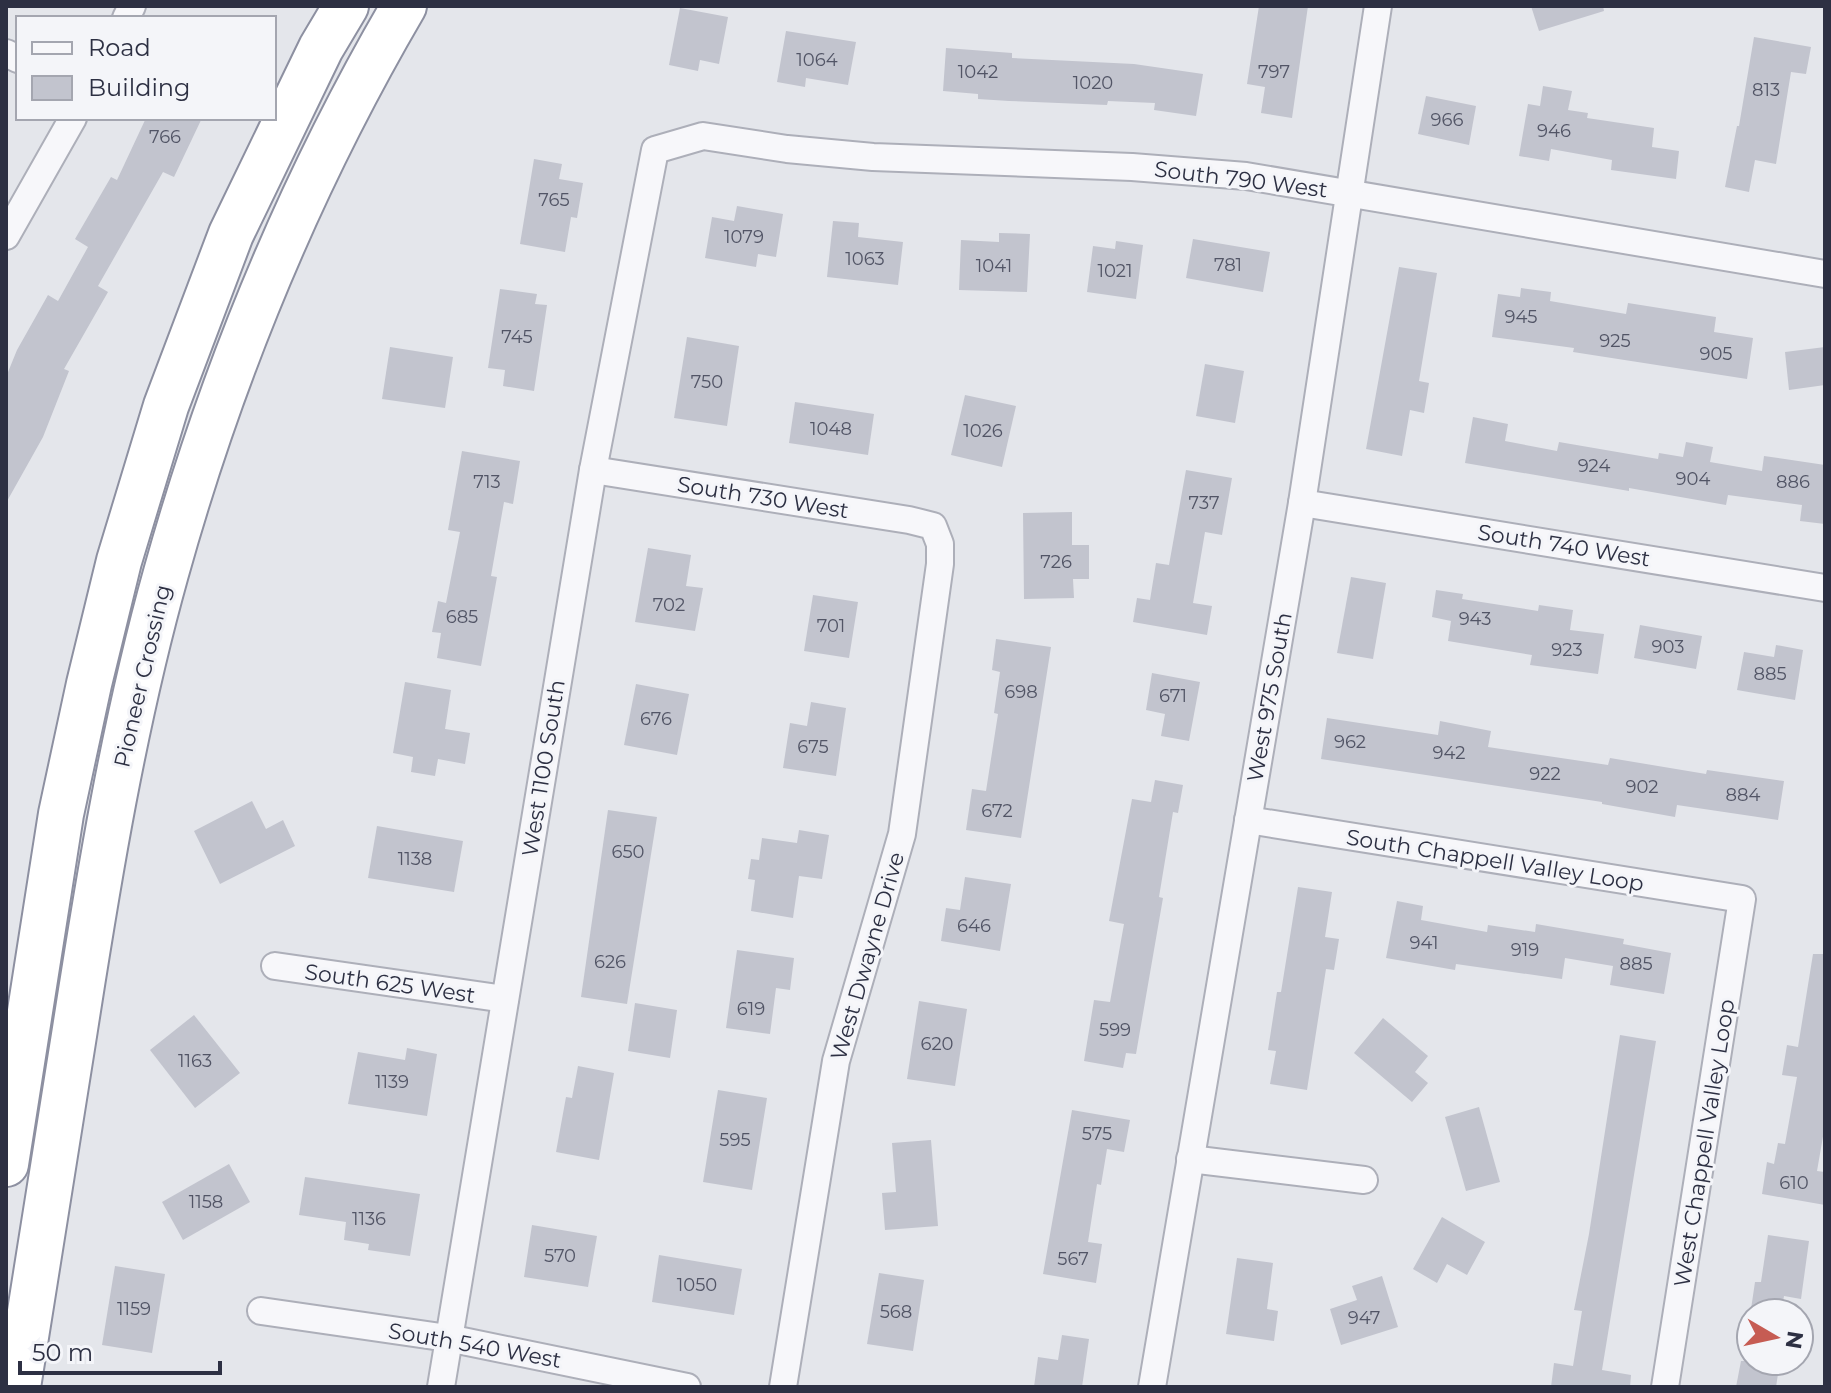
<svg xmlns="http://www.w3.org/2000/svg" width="1831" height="1393" font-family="Montserrat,sans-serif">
<rect width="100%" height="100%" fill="#e4e6eb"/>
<g fill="#c2c4ce">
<path d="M1259,6h49l-16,112 -31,-5 4,-26 -18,-3z"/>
<path d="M1531,6h72l1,5 -65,20z"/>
<path d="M680,8l48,9 -9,47 -19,-4 -2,11 -29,-6z"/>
<path d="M786,31l70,11 -8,43 -42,-7 -1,9 -28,-5z"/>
<path d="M1754,37l57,10 -5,27 -15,-2 -15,92 -21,-4 -6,32 -24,-5 12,-61h2z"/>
<path d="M946,48l66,5v5l122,6 69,10 -7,42 -42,-6 1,-7 -47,-2 -1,4 -98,-4 -31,-2v-5l-35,-3z"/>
<path d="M1543,86l29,5 -4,19 20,3 -1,5 67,10 -2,19 27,4 -3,28 -65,-9 1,-10 -61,-11 -2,12 -30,-5 9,-52 12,2z"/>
<path d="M1426,96l50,10 -7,39 -51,-11z"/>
<path d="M146,118h56l-28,59 -11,-5 -65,114 10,6 -44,77 5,2 -26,66 -37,66v-126l11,-27 31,-55 10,6 30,-54 -13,-8 36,-62 6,3z"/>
<path d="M534,159l28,5 -3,15 24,4 -6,35 -6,-1 -6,35 -45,-8z"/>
<path d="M737,206l46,8 -7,43 -18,-3 -2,13 -51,-9 7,-41 22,4z"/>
<path d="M833,221l26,2 -1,14 45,5 -5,43 -71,-8z"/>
<path d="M999,233l31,1 -3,58 -68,-2 2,-50 38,2z"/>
<path d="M1193,239l77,13 -7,40 -77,-14z"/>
<path d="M1116,241l27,4 -7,54 -49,-7 6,-46 22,3z"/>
<path d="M1399,267l38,6 -18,108 10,2 -5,30 -14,-3 -8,46 -36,-7z"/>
<path d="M1521,288l30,4 -1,9 76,13 2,-11 88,14 -2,15 39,6 -6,41 -174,-27 1,-4 -82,-11 6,-43 22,3z"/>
<path d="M500,289l37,5 -2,10 12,1 -13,86 -31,-5 2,-16 -17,-2z"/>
<path d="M687,337l52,9 -12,80 -53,-8z"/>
<path d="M390,347l63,10 -8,51 -63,-9z"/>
<path d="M1825,347v38l-36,5 -4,-38z"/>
<path d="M1205,364l39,7 -9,52 -39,-7z"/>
<path d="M965,395l51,11 -14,61 -51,-12z"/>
<path d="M795,402l79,12 -6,41 -79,-12z"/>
<path d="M1473,417l35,7 -3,17 52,10 2,-9 99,17 1,-6 24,4 3,-15 27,5 -3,15 52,9 2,-15 61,9v59l-25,-3 2,-16 -74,-10 -2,10 -97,-17v3l-164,-28z"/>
<path d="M462,451l58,10 -7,43 -9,-2 -13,74 6,1 -16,89 -44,-8 4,-25 -9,-1 6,-31 8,2 14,-71 -12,-2z"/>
<path d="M1186,470l46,8 -10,57 -17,-3 -12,71 19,3 -5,29 -74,-13 4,-24 13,2 6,-37 13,2z"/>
<path d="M1072,512v33h17v34h-16l1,19 -50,1 -1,-86z"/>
<path d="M648,548l43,7 -5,31 17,2 -8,43 -60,-9z"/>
<path d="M1351,577l35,6 -13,76 -36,-6z"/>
<path d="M1436,590l27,4 -1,5 76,12 1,-6 34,5 -3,20 34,4 -6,40 -68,-9 2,-10 -84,-14 3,-20 -19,-4z"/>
<path d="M813,595l45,7 -9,56 -45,-7z"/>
<path d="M1640,625l62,11 -6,33 -62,-11z"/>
<path d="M996,639l55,8 -30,191 -55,-8 6,-41 14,2 12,-77 -4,-1 6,-41 -8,-2z"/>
<path d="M1776,645l27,5 -8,50 -58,-10 7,-38 30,5z"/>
<path d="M1152,673l48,9 -11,59 -28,-5 4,-22 -19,-4z"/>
<path d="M405,682l46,8 -6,39 25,4 -5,31 -27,-5 -3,17 -24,-4 2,-15 -20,-4z"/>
<path d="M636,684l53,10 -12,61 -53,-10z"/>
<path d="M811,702l35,6 -10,68 -53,-8 7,-45 17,3z"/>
<path d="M1327,718l111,17 2,-14 51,10 -3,16 120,18 2,-7 96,16 1,-4 77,11 -6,39 -101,-15 -2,12 -73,-13v-2l-281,-43z"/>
<path d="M1155,780l28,5 -5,28 -5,-1 -14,85 4,1 -27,156 -10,-1 -3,15 -39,-7 10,-61 16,2 14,-78 -15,-3 23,-122 19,3z"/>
<path d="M252,801l14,28 17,-9 12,26 -75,38 -26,-53z"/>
<path d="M608,810l49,7 -30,187 -46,-7z"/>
<path d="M377,826l86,15 -9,51 -86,-14z"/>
<path d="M799,830l30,5 -7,44 -23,-3 -6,42 -42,-7 4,-31 -7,-1 3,-20 8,1 3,-22 35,5z"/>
<path d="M965,877l46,7 -11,67 -59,-10 5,-33 14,2z"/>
<path d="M1298,887l34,5 -7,45 14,2 -5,31 -8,-1 -19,121 -37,-6 6,-33 -8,-1 9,-58h4z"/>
<path d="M1397,901l26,5 -2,14 66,12 1,-7 47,7 1,-8 88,15 -1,5 48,9 -7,41 -54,-9 3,-19 -48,-8 -3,21 -106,-15 -1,6 -69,-12z"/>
<path d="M737,950l57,8 -4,32 -14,-2 -6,46 -44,-6z"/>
<path d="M1813,954h12v171l-8,46 8,1v33l-63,-11 5,-32 7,2 4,-21 7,1 12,-67 -15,-2 5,-30 11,2z"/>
<path d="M919,1001l48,8 -12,77 -48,-7z"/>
<path d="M635,1003l42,7 -7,48 -42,-7z"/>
<path d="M194,1015l46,58 -45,35 -45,-58z"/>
<path d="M1383,1018l45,38 -13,16 13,11 -16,19 -58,-49z"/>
<path d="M1620,1035l36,6 -54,329 29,5 -1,12h-79l3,-24 19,3 9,-55 -8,-1 15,-76z"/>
<path d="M407,1048l30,6 -10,62 -79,-12 10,-52 47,8z"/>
<path d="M578,1066l36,7 -15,87 -43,-8 10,-55 6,1z"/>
<path d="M718,1090l49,8 -15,92 -49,-8z"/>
<path d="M1479,1107l21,75 -34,9 -21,-74z"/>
<path d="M1072,1110l58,10 -6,32 -17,-3 -6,36 -4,-1 -9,58 14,2 -6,39 -53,-9z"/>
<path d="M931,1140l7,86 -53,4 -3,-37 14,-1 -4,-49z"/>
<path d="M229,1164l21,38 -67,38 -21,-38z"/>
<path d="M305,1177l115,17 -10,62 -42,-6 1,-6 -25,-4 2,-18 -47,-7z"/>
<path d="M1442,1217l43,25 -18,33 -20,-11 -10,19 -24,-14z"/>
<path d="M532,1225l65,11 -9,51 -64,-10z"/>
<path d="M1768,1235l41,6 -8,58 -17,-3 -3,17 -30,-4 4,-27h6z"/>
<path d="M659,1255l83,14 -8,46 -82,-13z"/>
<path d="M1237,1258l36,5 -6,46 11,2 -4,30 -48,-7z"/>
<path d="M115,1266l50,8 -13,79 -50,-8z"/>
<path d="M879,1273l45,7 -11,71 -46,-7z"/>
<path d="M1382,1276l16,51 -57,18 -11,-36 27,-9 -5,-14z"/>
<path d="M1062,1335l27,4 -7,48h-48l4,-30 20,3z"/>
<path d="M1741,1361h39l-4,26h-40z"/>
</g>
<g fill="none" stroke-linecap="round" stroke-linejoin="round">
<g stroke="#adafb9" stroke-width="30">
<g id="minor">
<path d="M126,18l6,-12"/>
<path d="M6,53l12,6"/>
<path d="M6,236l67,-118"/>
<path d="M593,470l316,50 24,6 7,18v20l-38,270 -66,227 -53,326"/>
<path d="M1302,503l523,85"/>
<path d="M1248,820l494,79 -77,488"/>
<path d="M275,966l230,33"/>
<path d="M1190,1159l174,21"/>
<path d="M261,1311l187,27 239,49"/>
<path d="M441,1387l152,-917 62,-320 48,-14 84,13 86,8 259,10 114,9 579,98"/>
<path d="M1152,1387l150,-884 76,-497"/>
</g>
</g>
<g stroke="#8d90a1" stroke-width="48">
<g id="trunk">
<path d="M6,1164l55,-350 28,-130 30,-123 47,-155 65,-172 90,-186 25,-42"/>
<path d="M18,1387c19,-119 38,-239 57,-358 24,-154 49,-306 91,-456 55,-197 135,-391 238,-567"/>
</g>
</g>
<use href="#minor" stroke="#f7f7fa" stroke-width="26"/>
<use href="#trunk" stroke="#fff" stroke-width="44"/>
</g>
<g text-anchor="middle" stroke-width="6" stroke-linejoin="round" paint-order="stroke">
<g font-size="18" fill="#525566">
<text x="817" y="66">1064</text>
<text x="978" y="78">1042</text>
<text x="1274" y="78">797</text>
<text x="1093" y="89">1020</text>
<text x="1766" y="96">813</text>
<text x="1447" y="126">966</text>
<text x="1554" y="137">946</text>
<text x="165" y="143">766</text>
<text x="554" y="206">765</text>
<text x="744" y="243">1079</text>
<text x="865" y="265">1063</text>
<text x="1228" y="271">781</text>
<text x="994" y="272">1041</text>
<text x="1115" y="277">1021</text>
<text x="1521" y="323">945</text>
<text x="517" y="343">745</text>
<text x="1615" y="347">925</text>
<text x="1716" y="360">905</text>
<text x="707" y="388">750</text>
<text x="831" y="435">1048</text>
<text x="983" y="437">1026</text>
<text x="1594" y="472">924</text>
<text x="1693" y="485">904</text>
<text x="487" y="488">713</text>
<text x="1793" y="488">886</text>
<text x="1204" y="509">737</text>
<text x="1056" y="568">726</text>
<text x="669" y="611">702</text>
<text x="462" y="623">685</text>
<text x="1475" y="625">943</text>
<text x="831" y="632">701</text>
<text x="1668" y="653">903</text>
<text x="1567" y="656">923</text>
<text x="1770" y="680">885</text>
<text x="1021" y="698">698</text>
<text x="1173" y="702">671</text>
<text x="656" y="725">676</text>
<text x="1350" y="748">962</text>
<text x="813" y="753">675</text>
<text x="1449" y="759">942</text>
<text x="1545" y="780">922</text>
<text x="1642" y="793">902</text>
<text x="1743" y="801">884</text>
<text x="997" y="817">672</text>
<text x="628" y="858">650</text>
<text x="415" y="865">1138</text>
<text x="974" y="932">646</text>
<text x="1424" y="949">941</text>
<text x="1525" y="956">919</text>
<text x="610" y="968">626</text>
<text x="1636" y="970">885</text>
<text x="751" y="1015">619</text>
<text x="1115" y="1036">599</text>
<text x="937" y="1050">620</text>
<text x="195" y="1067">1163</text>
<text x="392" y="1088">1139</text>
<text x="1097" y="1140">575</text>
<text x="735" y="1146">595</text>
<text x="1794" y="1189">610</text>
<text x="206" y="1208">1158</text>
<text x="369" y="1225">1136</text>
<text x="560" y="1262">570</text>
<text x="1073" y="1265">567</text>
<text x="697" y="1291">1050</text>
<text x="134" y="1315">1159</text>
<text x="896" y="1318">568</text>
<text x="1364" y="1324">947</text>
</g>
<g font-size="22" fill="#2d3043" stroke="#f4f5f9">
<text transform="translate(1241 179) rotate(7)" y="8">South 790 West</text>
<text transform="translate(763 497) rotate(9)" y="8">South 730 West</text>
<text transform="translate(1564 545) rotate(9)" y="8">South 740 West</text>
<text transform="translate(142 676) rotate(-77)" y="8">Pioneer Crossing</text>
<text transform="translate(1269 697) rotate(-80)" y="8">West 975 South</text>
<text transform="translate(543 768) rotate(-81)" y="8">West 1100 South</text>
<text transform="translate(1495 860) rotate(9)" y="8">South Chappell Valley Loop</text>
<text transform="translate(867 956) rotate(-74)" y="8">West Dwayne Drive</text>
<text transform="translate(390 983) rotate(8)" y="8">South 625 West</text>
<text transform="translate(1704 1143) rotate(-81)" y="8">West Chappell Valley Loop</text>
<text transform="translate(475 1345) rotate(10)" y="8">South 540 West</text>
</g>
</g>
<rect width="1831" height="1393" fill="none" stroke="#2d3043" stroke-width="16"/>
<rect x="16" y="16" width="260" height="104" fill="#f4f5f9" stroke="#a4a6b0" stroke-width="2"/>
<rect x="32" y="42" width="40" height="12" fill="#f7f7fa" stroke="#a4a6b0" stroke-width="2"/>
<text x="88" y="56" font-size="24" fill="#2d3043">Road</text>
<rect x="32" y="76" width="40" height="24" fill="#c2c4ce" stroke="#a4a6b0" stroke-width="2"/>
<text x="88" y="96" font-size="24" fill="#2d3043">Building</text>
<g transform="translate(1775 1337) rotate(99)"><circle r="38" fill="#f4f5f9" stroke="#a4a6b0" stroke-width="2"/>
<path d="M0-6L14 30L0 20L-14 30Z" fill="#c65c53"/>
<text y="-12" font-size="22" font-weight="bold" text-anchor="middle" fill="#2d3043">N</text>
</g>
<path d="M20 1361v12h200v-12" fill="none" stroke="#2d3043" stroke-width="4"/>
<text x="32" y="1361" font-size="24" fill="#2d3043" stroke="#f4f5f9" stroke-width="6" paint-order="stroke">50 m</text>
</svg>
